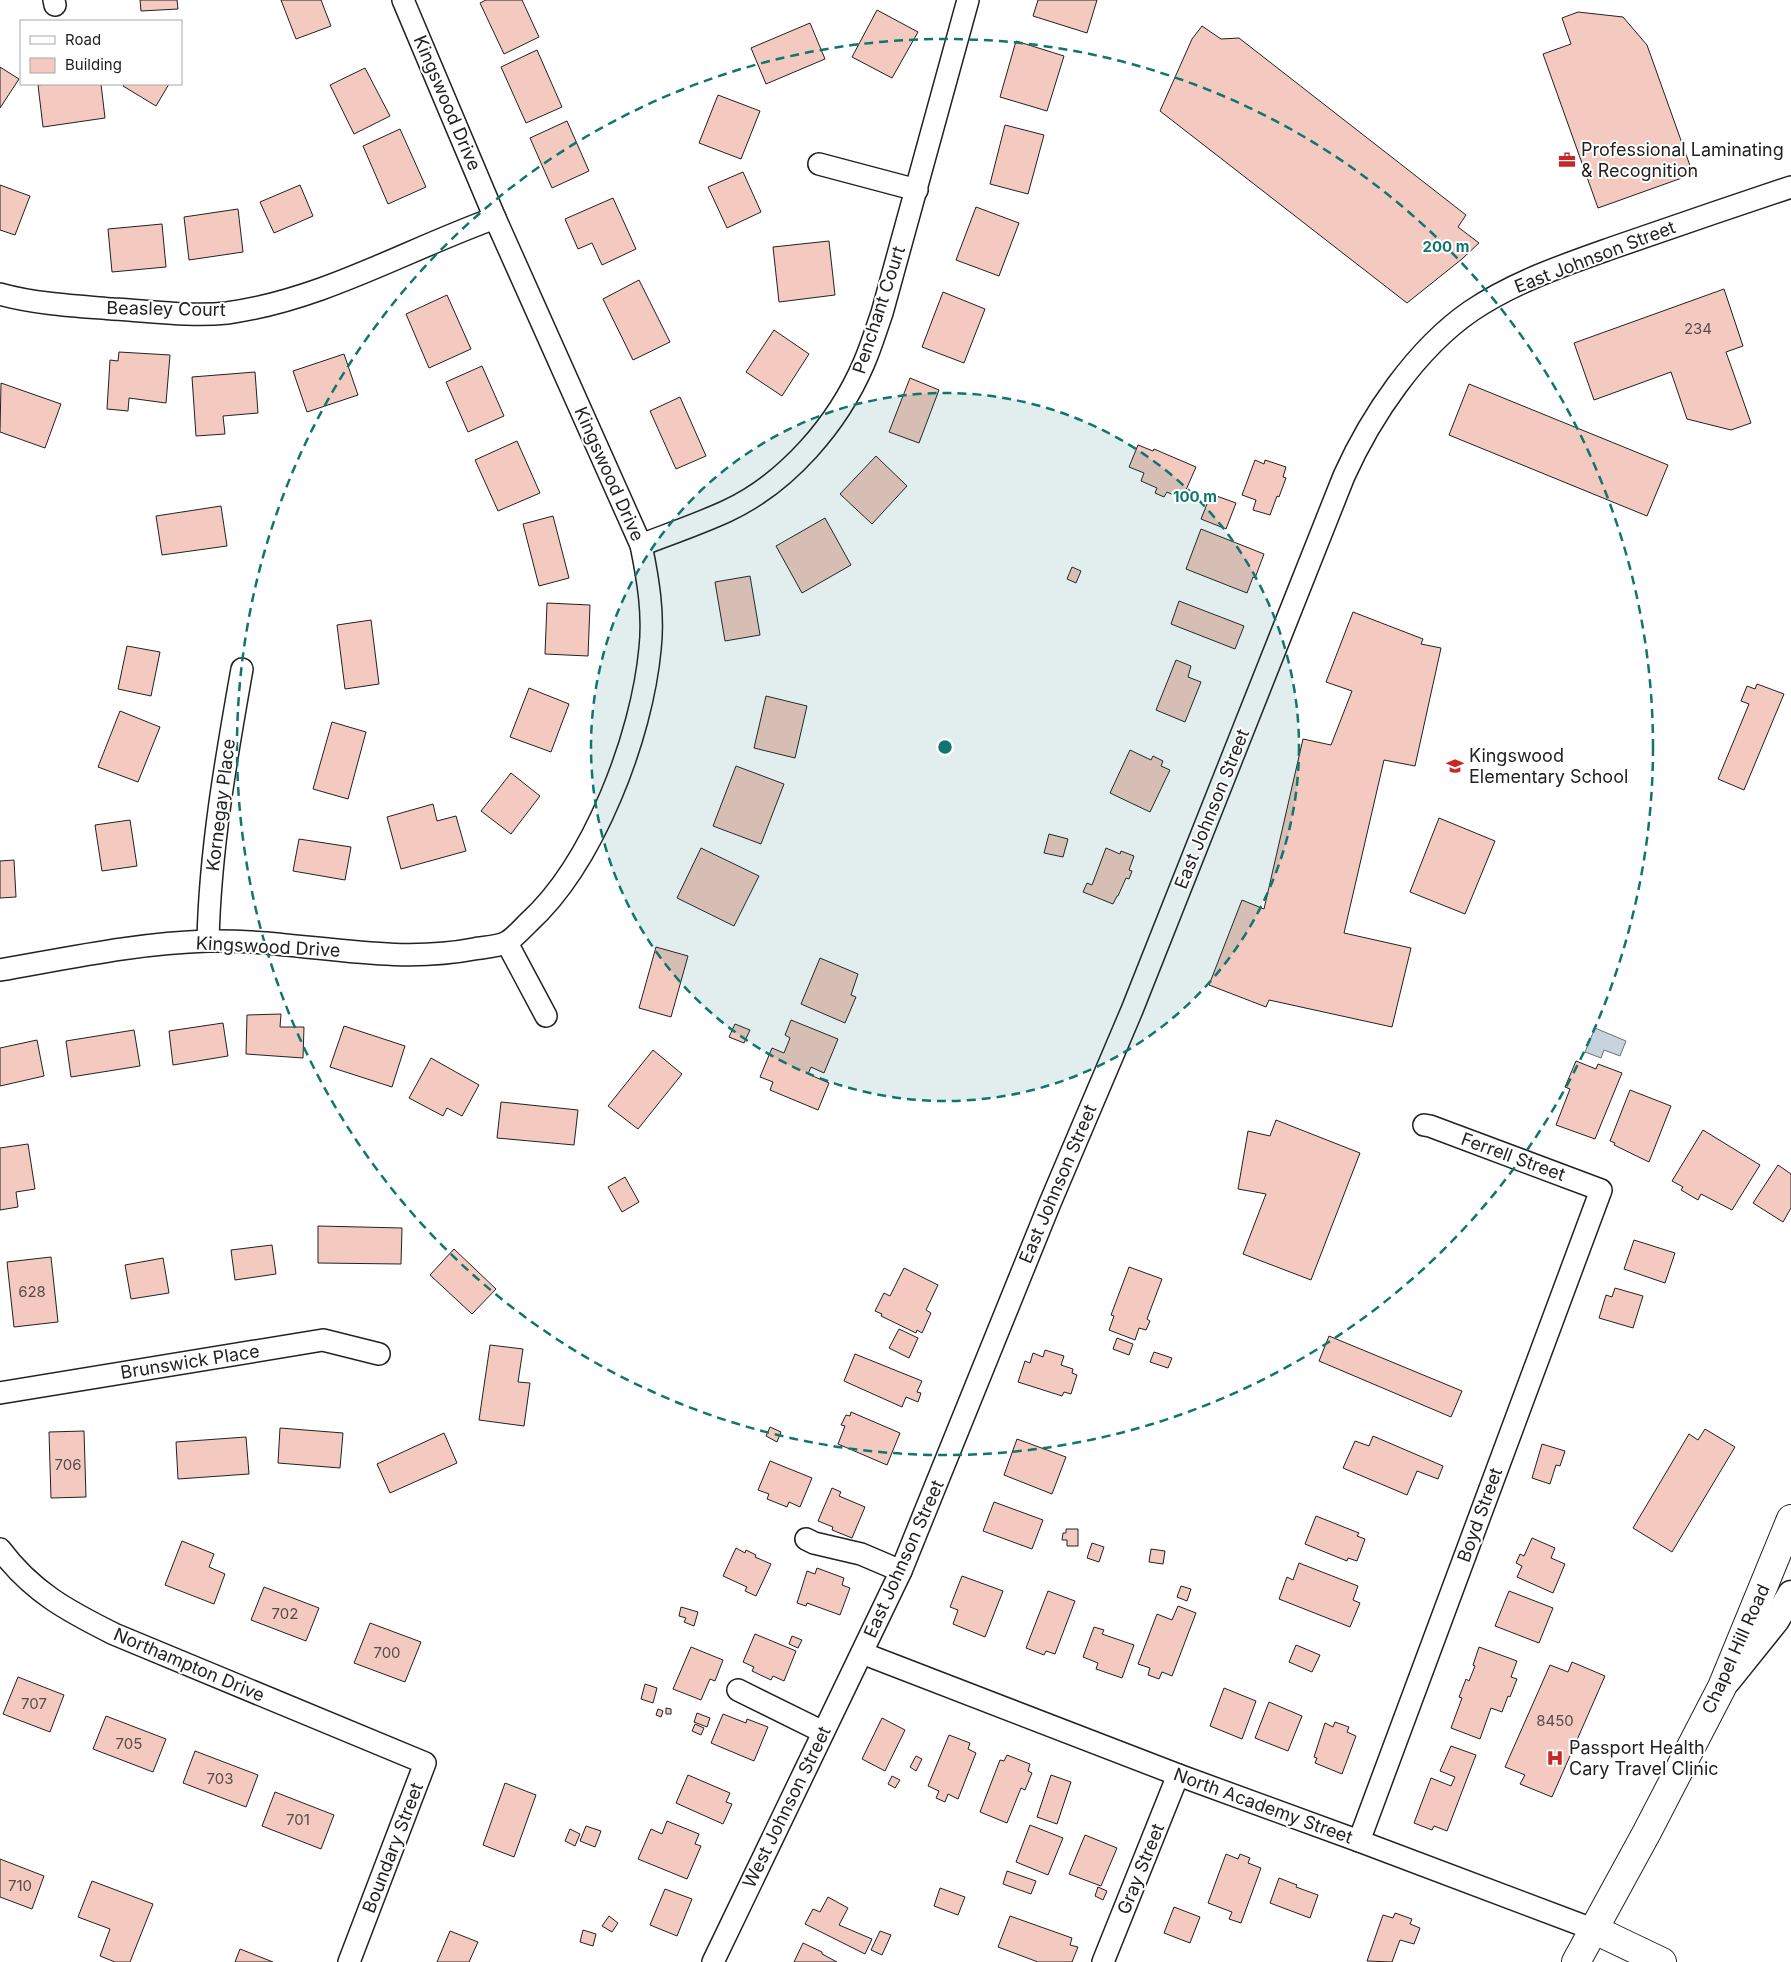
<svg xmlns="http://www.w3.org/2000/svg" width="1791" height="1962" font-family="Inter,sans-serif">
<rect width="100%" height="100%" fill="#fff"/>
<path fill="#c7d3dd" stroke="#6f6f6f" d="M1595,1028l31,13 -6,15 -16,-6 -3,8 -16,-6z"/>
<g fill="#f3c9c0" stroke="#222">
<path d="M140,0h37l1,9 -37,2z"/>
<path d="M281,0h40l10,26 -35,13z"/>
<path d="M486,0h36l17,37 -35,17 -24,-51z"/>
<path d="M1038,0h59l-10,33 -54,-17z"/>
<path d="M877,10l41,22 -26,46 -40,-21z"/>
<path d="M1578,12l45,5 24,28 46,129 -95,34 -55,-154 28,-10 -9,-26z"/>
<path d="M810,23l15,36 -59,25 -15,-36z"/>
<path d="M1202,26l19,13 18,-1 227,177 -8,12 21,16 -17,16 -55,44 -247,-192 32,-72z"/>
<path d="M1016,41l48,15 -17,55 -47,-14z"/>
<path d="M537,50l25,57 -36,16 -25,-56z"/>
<path d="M0,67l19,12 -19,29z"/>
<path d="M365,68l25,48 -36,18 -24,-49z"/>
<path d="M47,84h54l4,34 -62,9 -5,-42z"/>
<path d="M125,84h44l-13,22 -33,-20z"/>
<path d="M718,95l42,16 -19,48 -42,-16z"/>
<path d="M567,121l22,50 -37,17 -22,-50z"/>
<path d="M1005,125l39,10 -16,59 -38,-10z"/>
<path d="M400,129l26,58 -38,17 -25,-58z"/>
<path d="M743,172l18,40 -34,16 -19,-41z"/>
<path d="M0,185l30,11 -15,39 -15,-5z"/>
<path d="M300,185l13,31 -39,17 -14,-31z"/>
<path d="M613,198l23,51 -34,16 -10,-22 -14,6 -13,-30z"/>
<path d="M976,207l43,16 -20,53 -43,-16z"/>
<path d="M238,209l5,43 -54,8 -5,-43z"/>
<path d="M162,224l4,43 -54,5 -4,-43z"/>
<path d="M829,241l6,54 -56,7 -6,-55z"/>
<path d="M639,280l31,62 -37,18 -30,-61z"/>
<path d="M1724,289l19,57 -17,6 25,71 -20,7 -44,-11 -16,-47 -77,28 -20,-57z"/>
<path d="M943,292l42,17 -21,54 -42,-16z"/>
<path d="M447,295l24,54 -42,19 -23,-54z"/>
<path d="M774,330l35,24 -27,42 -36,-24z"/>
<path d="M119,352l51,3 -4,48 -37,-5 -1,13 -21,-2 3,-49 8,1z"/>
<path d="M344,354l14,41 -51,17 -14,-41z"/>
<path d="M482,366l22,50 -36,16 -22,-50z"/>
<path d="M255,372l3,41 -35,3 2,18 -29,2 -4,-59z"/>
<path d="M910,378l29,12 -20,53 -30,-11z"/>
<path d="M1,383l60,21 -16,44 -45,-16z"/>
<path d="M1469,384l199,81 -21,51 -198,-81z"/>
<path d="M680,397l26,59 -30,13 -26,-58z"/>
<path d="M517,441l23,52 -42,18 -23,-51z"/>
<path d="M1138,445l15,6 1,-2 42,18 -14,32 -15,-7 -3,5 -9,-4 2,-5 -16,-7 3,-8 -15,-6z"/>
<path d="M876,456l31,30 -35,38 -32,-30z"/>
<path d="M1255,460l9,4 1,-4 21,7 -3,10 3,1 -7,19 -2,-1 -7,19 -17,-5 3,-10 -14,-5z"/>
<path d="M1211,494l25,9 -10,26 -25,-10z"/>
<path d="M221,506l6,40 -65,9 -6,-39z"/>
<path d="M553,516l16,62 -30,8 -16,-62z"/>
<path d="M825,518l26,47 -49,28 -26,-47z"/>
<path d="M1201,529l63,25 -9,24 -2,-1 -6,16 -61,-24z"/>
<path d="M1072,567l9,4 -5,12 -9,-4z"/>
<path d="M750,576l10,59 -35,6 -10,-59z"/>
<path d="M1179,601l65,25 -9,23 -64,-25z"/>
<path d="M547,603l43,2 -2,51 -43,-2z"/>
<path d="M1353,612l70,27 -2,5 20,4 -26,118 -31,-6 -40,173 67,15 -19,79 -123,-27 -3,7 -57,-22 33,-85 22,9 39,-170 28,6 21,-54 -26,-9z"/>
<path d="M371,620l8,64 -34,5 -8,-64z"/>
<path d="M127,646l33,6 -9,44 -33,-7z"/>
<path d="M1176,660l15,6 -3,11 13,5 -16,40 -29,-12z"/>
<path d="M1757,684l27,10 -40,96 -26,-11 31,-75 -8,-3 6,-15 8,3z"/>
<path d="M529,688l40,16 -18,48 -41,-15z"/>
<path d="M766,696l41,10 -12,52 -41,-10z"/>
<path d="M120,711l40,16 -22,55 -40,-15z"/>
<path d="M332,722l34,10 -18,67 -35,-10z"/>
<path d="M1130,750l21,10 2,-4 10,5 -2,5 9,4 -20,42 -40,-19z"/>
<path d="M736,766l48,18 -23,60 -48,-18z"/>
<path d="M511,773l29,23 -29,38 -30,-23z"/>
<path d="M433,804l4,17 19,-5 10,35 -65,18 -14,-52z"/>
<path d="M1439,818l56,23 -30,73 -55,-22z"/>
<path d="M130,820l7,46 -35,5 -7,-46z"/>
<path d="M1049,834l19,5 -5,18 -19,-4z"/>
<path d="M299,839l52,8 -6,33 -52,-9z"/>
<path d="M701,848l58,28 -25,50 -57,-28z"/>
<path d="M1106,848l14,6 1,-3 13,5 -5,14 3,1 -3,8 -3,-1 -8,18h-1l-4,8 -30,-12 4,-9 5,2z"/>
<path d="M14,860l2,37 -16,1v-37z"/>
<path d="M656,947l32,9 -17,61 -32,-9z"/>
<path d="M820,958l38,16 -7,21 5,2 -11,26 -44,-19z"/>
<path d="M281,1014l-1,13h24l-1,31 -57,-4 1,-39z"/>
<path d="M791,1020l47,19 -14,34 -13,-6 -3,7 21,9 -11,27 -48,-20 3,-8 -13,-5 12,-29 12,5 6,-15 -5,-3z"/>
<path d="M223,1023l5,33 -55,9 -4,-34z"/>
<path d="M735,1024l15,6 -6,13 -15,-6z"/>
<path d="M344,1026l61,20 -13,41 -62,-20z"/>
<path d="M134,1030l6,36 -69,11 -5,-36z"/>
<path d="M37,1040l7,36 -44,10v-38z"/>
<path d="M653,1050l29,24 -44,55 -30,-23z"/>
<path d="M431,1058l48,27 -17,31 -15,-8 -4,8 -34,-18z"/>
<path d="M1576,1061l20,8 2,-5 24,9 -27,66 -39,-14 14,-36 -5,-2z"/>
<path d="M1630,1090l41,16 -22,56 -35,-17 1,-2 -5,-2z"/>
<path d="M501,1102l77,8 -4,35 -77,-7z"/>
<path d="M1276,1120l84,33 -49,127 -68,-26 23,-60 -28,-5 10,-58 22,5z"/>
<path d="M1703,1130l57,35 -28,45 -31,-16 -3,6 -17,-10 2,-3 -11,-6z"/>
<path d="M28,1144l7,45 -19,3 2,15 -18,3v-62z"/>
<path d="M1778,1165l13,9v34l-8,14 -30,-19z"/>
<path d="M625,1177l14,25 -17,10 -14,-25z"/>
<path d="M318,1226l84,2 -1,36 -83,-1z"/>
<path d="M1634,1240l41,13 -10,30 -41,-14z"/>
<path d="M272,1245l4,29 -41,6 -4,-30z"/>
<path d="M454,1249l42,40 -24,25 -42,-39z"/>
<path d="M51,1257l7,65 -44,5 -7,-65z"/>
<path d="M163,1258l6,35 -38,6 -6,-34z"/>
<path d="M1129,1267l33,12 -15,40 3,2 -4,9 -7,-2 -4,12 -26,-10 5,-14 -3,-1z"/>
<path d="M904,1268l34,17 -12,25 5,3 -9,20 -5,-3 -1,3 -35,-17 1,-2 -7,-3 9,-18 6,3z"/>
<path d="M1615,1288l28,8 -10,32 -34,-10 7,-23 6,2z"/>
<path d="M899,1329l19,9 -9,20 -20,-10z"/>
<path d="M1329,1336l133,55 -11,26 -132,-56z"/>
<path d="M1117,1338l16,6 -4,11 -16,-6z"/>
<path d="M490,1345l33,4 -5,33 12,1 -6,43 -45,-6z"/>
<path d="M1045,1350l19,6 -3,9 12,4 -1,4 5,2 -6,19 -7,-2 -2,4 -44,-14 7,-21 5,2 3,-10 10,4z"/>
<path d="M1154,1352l18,6 -4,10 -18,-6z"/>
<path d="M855,1354l67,27 -5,11 4,1 -3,9 -12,-5 -4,10 -58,-26z"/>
<path d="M851,1412l49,21 -13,32 -49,-21 7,-18 -4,-1 5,-10 4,1z"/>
<path d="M770,1427l11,5 -4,10 -11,-6z"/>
<path d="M280,1428l63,5 -3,35 -62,-5z"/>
<path d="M1705,1429l30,18 -63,105 -39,-24 56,-94 9,6z"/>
<path d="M84,1431l2,66 -35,1 -2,-66z"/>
<path d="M444,1433l13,30 -67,30 -13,-29z"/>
<path d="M1373,1436l70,30 -5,13 -21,-8 -10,24 -64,-27 12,-27 14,5z"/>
<path d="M246,1437l3,37 -71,5 -2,-37z"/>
<path d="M1017,1439l49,18 -14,37 -48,-19z"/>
<path d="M1542,1444l23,7 -5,15 -4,-1 -6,19 -18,-6z"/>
<path d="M770,1461l42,17 -12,29 -11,-5 -2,5 -20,-8 2,-5 -11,-4z"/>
<path d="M832,1488l9,4 -2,4 26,11 -13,31 -20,-8 1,-3 -15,-6z"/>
<path d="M994,1502l49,18 -11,29 -49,-18z"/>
<path d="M1316,1516l43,17 -2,3 8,3 -8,22 -9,-3 -1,3 -42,-17z"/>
<path d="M1066,1529h12v17h-11v-6h-5l1,-7h3z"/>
<path d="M1532,1538l23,10 -4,10 14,6 -12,29 -36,-16 5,-11 -6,-3 4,-9 4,2z"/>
<path d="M182,1541l32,13 -5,13 16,7 -11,30 -49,-19z"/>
<path d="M1092,1543l12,4 -5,15 -12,-4z"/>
<path d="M736,1548l9,5 1,-3 10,5 -1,2 16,7 -15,32 -11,-5 2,-4 -24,-11z"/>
<path d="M1151,1549l14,2 -2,13 -14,-2z"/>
<path d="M1299,1563l59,23 -5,14 7,3 -10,24 -71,-28 8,-22 6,3z"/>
<path d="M817,1568l27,10 -2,7 8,3 -10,27 -33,-12 -1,3 -9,-3 10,-32 8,3z"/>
<path d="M962,1576l41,15 -18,46 -32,-13 5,-14 -8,-3z"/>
<path d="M1181,1586l10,3 -4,12 -10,-4z"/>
<path d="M264,1587l55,21 -13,33 -55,-21z"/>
<path d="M1048,1591l27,10 -20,53 -9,-3 -2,4 -18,-7z"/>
<path d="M1509,1591l44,17 -14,35 -44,-17z"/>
<path d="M1178,1606l18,7 -24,63 -10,-4 -3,7 -11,-4 2,-7 -12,-4 19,-50 15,6z"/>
<path d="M681,1607l17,5 -4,14 -10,-4 2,-4 -7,-2z"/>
<path d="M370,1623l51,19 -16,40 -51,-19z"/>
<path d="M1094,1627l10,3 -2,4 32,11 -12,33 -26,-9 2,-6 -15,-6z"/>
<path d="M755,1634l41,17 -12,30 -11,-5 -2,4 -19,-9 2,-4 -11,-5z"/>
<path d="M792,1636l10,4 -4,8 -9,-4z"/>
<path d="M1296,1645l24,10 -8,17 -23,-10z"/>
<path d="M691,1647l32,13 -8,21 -5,-2 -9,21 -28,-11z"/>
<path d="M1479,1647l38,14 -6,16 6,2 -7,18 -2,-1 -6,16 -11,-4 -11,31 -29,-11 11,-30 -3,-1 7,-18 3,2 6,-15 -2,-1z"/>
<path d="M1572,1662l33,14 -53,121 -32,-13 5,-9 -20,-8 45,-102 18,7z"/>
<path d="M18,1677l46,18 -14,37 -47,-18z"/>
<path d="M645,1684l12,4 -4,15 -12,-4z"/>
<path d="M1224,1688l32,13 -14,38 -32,-13z"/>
<path d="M1269,1702l33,14 -14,35 -33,-13z"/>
<path d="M666,1708l5,1v5h-5z"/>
<path d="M658,1709l5,2 -2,6 -5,-2z"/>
<path d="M697,1713l13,5 -3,9 -13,-5z"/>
<path d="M723,1714l23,9 1,-4 21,8 -14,34 -43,-18z"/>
<path d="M106,1716l60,23 -13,33 -60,-23z"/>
<path d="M882,1718l23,12 -20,41 -23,-12z"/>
<path d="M1335,1722l14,5 -2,5 9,4 -14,38 -27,-11 2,-5 -3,-1 11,-34 8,4z"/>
<path d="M695,1724l9,4 -3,7 -9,-4z"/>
<path d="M949,1735l21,8 -2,6 8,4 -18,46 -10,-5 -3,8 -9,-4 3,-7 -11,-5z"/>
<path d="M1451,1746l25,9 -29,76 -13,-5 -2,4 -18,-7 17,-45 20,8 4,-9 -15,-6z"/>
<path d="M195,1751l63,24 -12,32 -63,-24z"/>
<path d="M1007,1755l23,9 -2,7 4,2 -7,17 -4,-2 -14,35 -27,-11 20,-52 4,1z"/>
<path d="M916,1756l6,3 -6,12 -6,-4z"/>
<path d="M688,1775l42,18 -4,9 6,2 -9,20 -47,-21z"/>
<path d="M1051,1775l20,7 -14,42 -20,-7z"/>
<path d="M892,1776l8,4 -5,8 -7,-4z"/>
<path d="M505,1783l31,12 -22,62 -31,-12z"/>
<path d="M275,1792l59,23 -13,34 -59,-23z"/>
<path d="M667,1821l32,13 -4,10 6,2 -14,33 -49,-20 13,-30 11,5z"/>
<path d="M1030,1825l33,13 -15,37 -32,-13z"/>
<path d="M586,1826l15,5 -6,16 -15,-6z"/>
<path d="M570,1829l10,5 -5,12 -10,-5z"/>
<path d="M1085,1835l32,13 -16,38 -32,-12z"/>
<path d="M1226,1854l12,5 2,-5 10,4 -2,5 13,5 -20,55 -12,-4 3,-7 -24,-9z"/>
<path d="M0,1859l44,17 -12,33 -32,-12z"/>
<path d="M1007,1871l29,10 -5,13 -28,-10z"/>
<path d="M1279,1878l18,7 -1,2 22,8 -8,23 -40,-15z"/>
<path d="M92,1881l61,23 -23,58h-15l-15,-6 10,-27 -32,-12z"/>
<path d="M1098,1887l9,4 -4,9 -8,-4z"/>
<path d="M940,1888l25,9 -7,18 -24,-9z"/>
<path d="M665,1889l27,10 -15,37 -27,-11z"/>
<path d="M828,1897l20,11 -9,17 33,14 -7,15 -60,-30 8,-15 7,3z"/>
<path d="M1174,1907l26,10 -10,26 -26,-10z"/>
<path d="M1395,1913l17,6 -2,5 10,4 -6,16 -14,-4 -8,22 -25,-1 16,-46 10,3z"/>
<path d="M609,1916l9,7 -6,9 -10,-6z"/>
<path d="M1010,1916l62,22 -2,7 8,2 -6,15h-34l-40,-15z"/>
<path d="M583,1930l13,4 -3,12 -13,-4z"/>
<path d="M450,1931l28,11 -9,20h-32z"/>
<path d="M880,1931l11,4 -9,20 -11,-5z"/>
<path d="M803,1943l19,9v2l15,8h-43z"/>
<path d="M240,1949l33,13h-38z"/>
</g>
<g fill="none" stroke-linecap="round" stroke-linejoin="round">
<g stroke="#222" stroke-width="24">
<g id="minor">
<path d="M54,0l1,5"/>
<path d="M819,164l98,26"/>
<path d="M0,294c36,10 76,12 113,15 37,2 77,8 114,4 95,-13 179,-63 268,-95"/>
<path d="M641,545c28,-11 58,-21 86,-34 60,-28 111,-87 137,-148 7,-16 12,-33 18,-50l86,-313"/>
<path d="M208,941c2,-91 18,-182 34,-272"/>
<path d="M507,943l39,73"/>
<path d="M0,970c69,-12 138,-27 208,-29 89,-2 178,25 266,8 10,-2 24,-2 33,-7 7,-4 15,-13 21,-19 66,-60 114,-187 122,-274 4,-35 -2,-70 -9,-104l-146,-327 -92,-218"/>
<path d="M0,1393l323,-53 56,14"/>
<path d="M806,1539l8,4 47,11 40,17"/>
<path d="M0,1549c32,43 68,62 114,85l311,129 -76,199"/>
<path d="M862,1653l319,123 178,65 236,89"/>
<path d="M738,1690l85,42"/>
<path d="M1359,1841l242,-651 -171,-64 -6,-1"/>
<path d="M713,1962l188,-391 149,-368 82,-193 212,-534c27,-60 72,-127 127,-165 43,-29 93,-46 141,-63 60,-21 119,-41 179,-61"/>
<path d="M1103,1962l75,-187"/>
</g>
</g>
<g stroke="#222" stroke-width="29">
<path id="tertiary" d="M1727,1681l49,-61 15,-26"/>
</g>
<g stroke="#222" stroke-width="30">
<g id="secondary">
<path d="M1595,1930l67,32"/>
<path d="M1576,1962l71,-130 75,-145 69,-168"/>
</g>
</g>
<use href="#minor" stroke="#fff" stroke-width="21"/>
<use href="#tertiary" stroke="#fff" stroke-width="26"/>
<use href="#secondary" stroke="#fff" stroke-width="28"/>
</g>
<circle cx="945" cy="747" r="354" fill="#0f766e" fill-opacity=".12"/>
<g fill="none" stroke="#0f766e" stroke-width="2.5" stroke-dasharray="9 6">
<circle cx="945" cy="747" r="354"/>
<circle cx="945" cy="747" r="708"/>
</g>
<defs>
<g id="office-bare" transform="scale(1.35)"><path d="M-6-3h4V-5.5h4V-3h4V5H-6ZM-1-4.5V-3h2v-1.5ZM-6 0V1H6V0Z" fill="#c62828" stroke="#fff" stroke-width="2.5" paint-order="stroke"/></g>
<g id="school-bare" transform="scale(1.35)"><path d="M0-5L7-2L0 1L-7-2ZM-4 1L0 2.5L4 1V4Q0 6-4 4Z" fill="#c62828" stroke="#fff" stroke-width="2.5" paint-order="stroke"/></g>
<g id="hospital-bare" transform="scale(1.35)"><path d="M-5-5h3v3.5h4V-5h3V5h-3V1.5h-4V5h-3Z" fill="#c62828" stroke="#fff" stroke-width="2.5" paint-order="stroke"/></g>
</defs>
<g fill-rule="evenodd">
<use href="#office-bare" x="1567" y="160"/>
<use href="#school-bare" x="1455" y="766"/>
<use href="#hospital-bare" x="1555" y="1758"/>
</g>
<g text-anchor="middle" stroke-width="4" stroke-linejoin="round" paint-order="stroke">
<g font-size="15" fill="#564c4a">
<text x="1698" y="334">234</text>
<text x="32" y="1297">628</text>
<text x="68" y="1470">706</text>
<text x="285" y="1619">702</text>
<text x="387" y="1658">700</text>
<text x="34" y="1709">707</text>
<text x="1555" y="1726">8450</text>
<text x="129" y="1749">705</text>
<text x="220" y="1784">703</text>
<text x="298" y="1825">701</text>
<text x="20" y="1891">710</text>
</g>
<g font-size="18" fill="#222" stroke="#fff">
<text transform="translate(447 103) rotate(67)" y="6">Kingswood Drive</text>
<text transform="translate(1595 257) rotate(-21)" y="6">East Johnson Street</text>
<text transform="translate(166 309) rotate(1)" y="6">Beasley Court</text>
<text transform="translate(879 310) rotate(-72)" y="6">Penchant Court</text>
<text transform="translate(609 474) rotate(66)" y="6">Kingswood Drive</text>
<text transform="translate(221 805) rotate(-83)" y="6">Kornegay Place</text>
<text transform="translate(1212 809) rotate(-68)" y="6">East Johnson Street</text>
<text transform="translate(268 947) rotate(3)" y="6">Kingswood Drive</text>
<text transform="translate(1513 1157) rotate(20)" y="6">Ferrell Street</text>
<text transform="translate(1058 1184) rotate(-67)" y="6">East Johnson Street</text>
<text transform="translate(190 1362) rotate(-9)" y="6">Brunswick Place</text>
<text transform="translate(1480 1515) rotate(-70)" y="6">Boyd Street</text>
<text transform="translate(904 1559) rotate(-66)" y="6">East Johnson Street</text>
<text transform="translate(1736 1649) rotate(-66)" y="6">Chapel Hill Road</text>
<text transform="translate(189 1665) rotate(23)" y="6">Northampton Drive</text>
<text transform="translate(1263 1806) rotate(20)" y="6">North Academy Street</text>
<text transform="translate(787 1807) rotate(-64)" y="6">West Johnson Street</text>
<text transform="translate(393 1848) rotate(-69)" y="6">Boundary Street</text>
<text transform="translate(1141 1869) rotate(-68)" y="6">Gray Street</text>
</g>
<g font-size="18" fill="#222" stroke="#fff" text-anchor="start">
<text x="1581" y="156">Professional Laminating<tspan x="1581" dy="21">&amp; Recognition</tspan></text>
<text x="1469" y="762">Kingswood<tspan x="1469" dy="21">Elementary School</tspan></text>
<text x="1569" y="1754">Passport Health<tspan x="1569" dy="21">Cary Travel Clinic</tspan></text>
</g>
</g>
<circle cx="945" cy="747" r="8" fill="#0f766e" stroke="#fff" stroke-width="2.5"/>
<g font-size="15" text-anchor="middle" font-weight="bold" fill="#0f766e" stroke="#fff" stroke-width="4" stroke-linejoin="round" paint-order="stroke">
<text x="1446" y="252">200 m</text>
<text x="1195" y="502">100 m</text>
</g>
<rect x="20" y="20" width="162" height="65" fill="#ffffff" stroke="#a7a7a7"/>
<rect x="30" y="36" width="25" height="8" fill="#ffffff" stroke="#a7a7a7"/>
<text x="65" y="45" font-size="15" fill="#222222">Road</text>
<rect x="30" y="58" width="25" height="15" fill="#f3c9c0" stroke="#a7a7a7"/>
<text x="65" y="70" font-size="15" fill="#222222">Building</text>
</svg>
